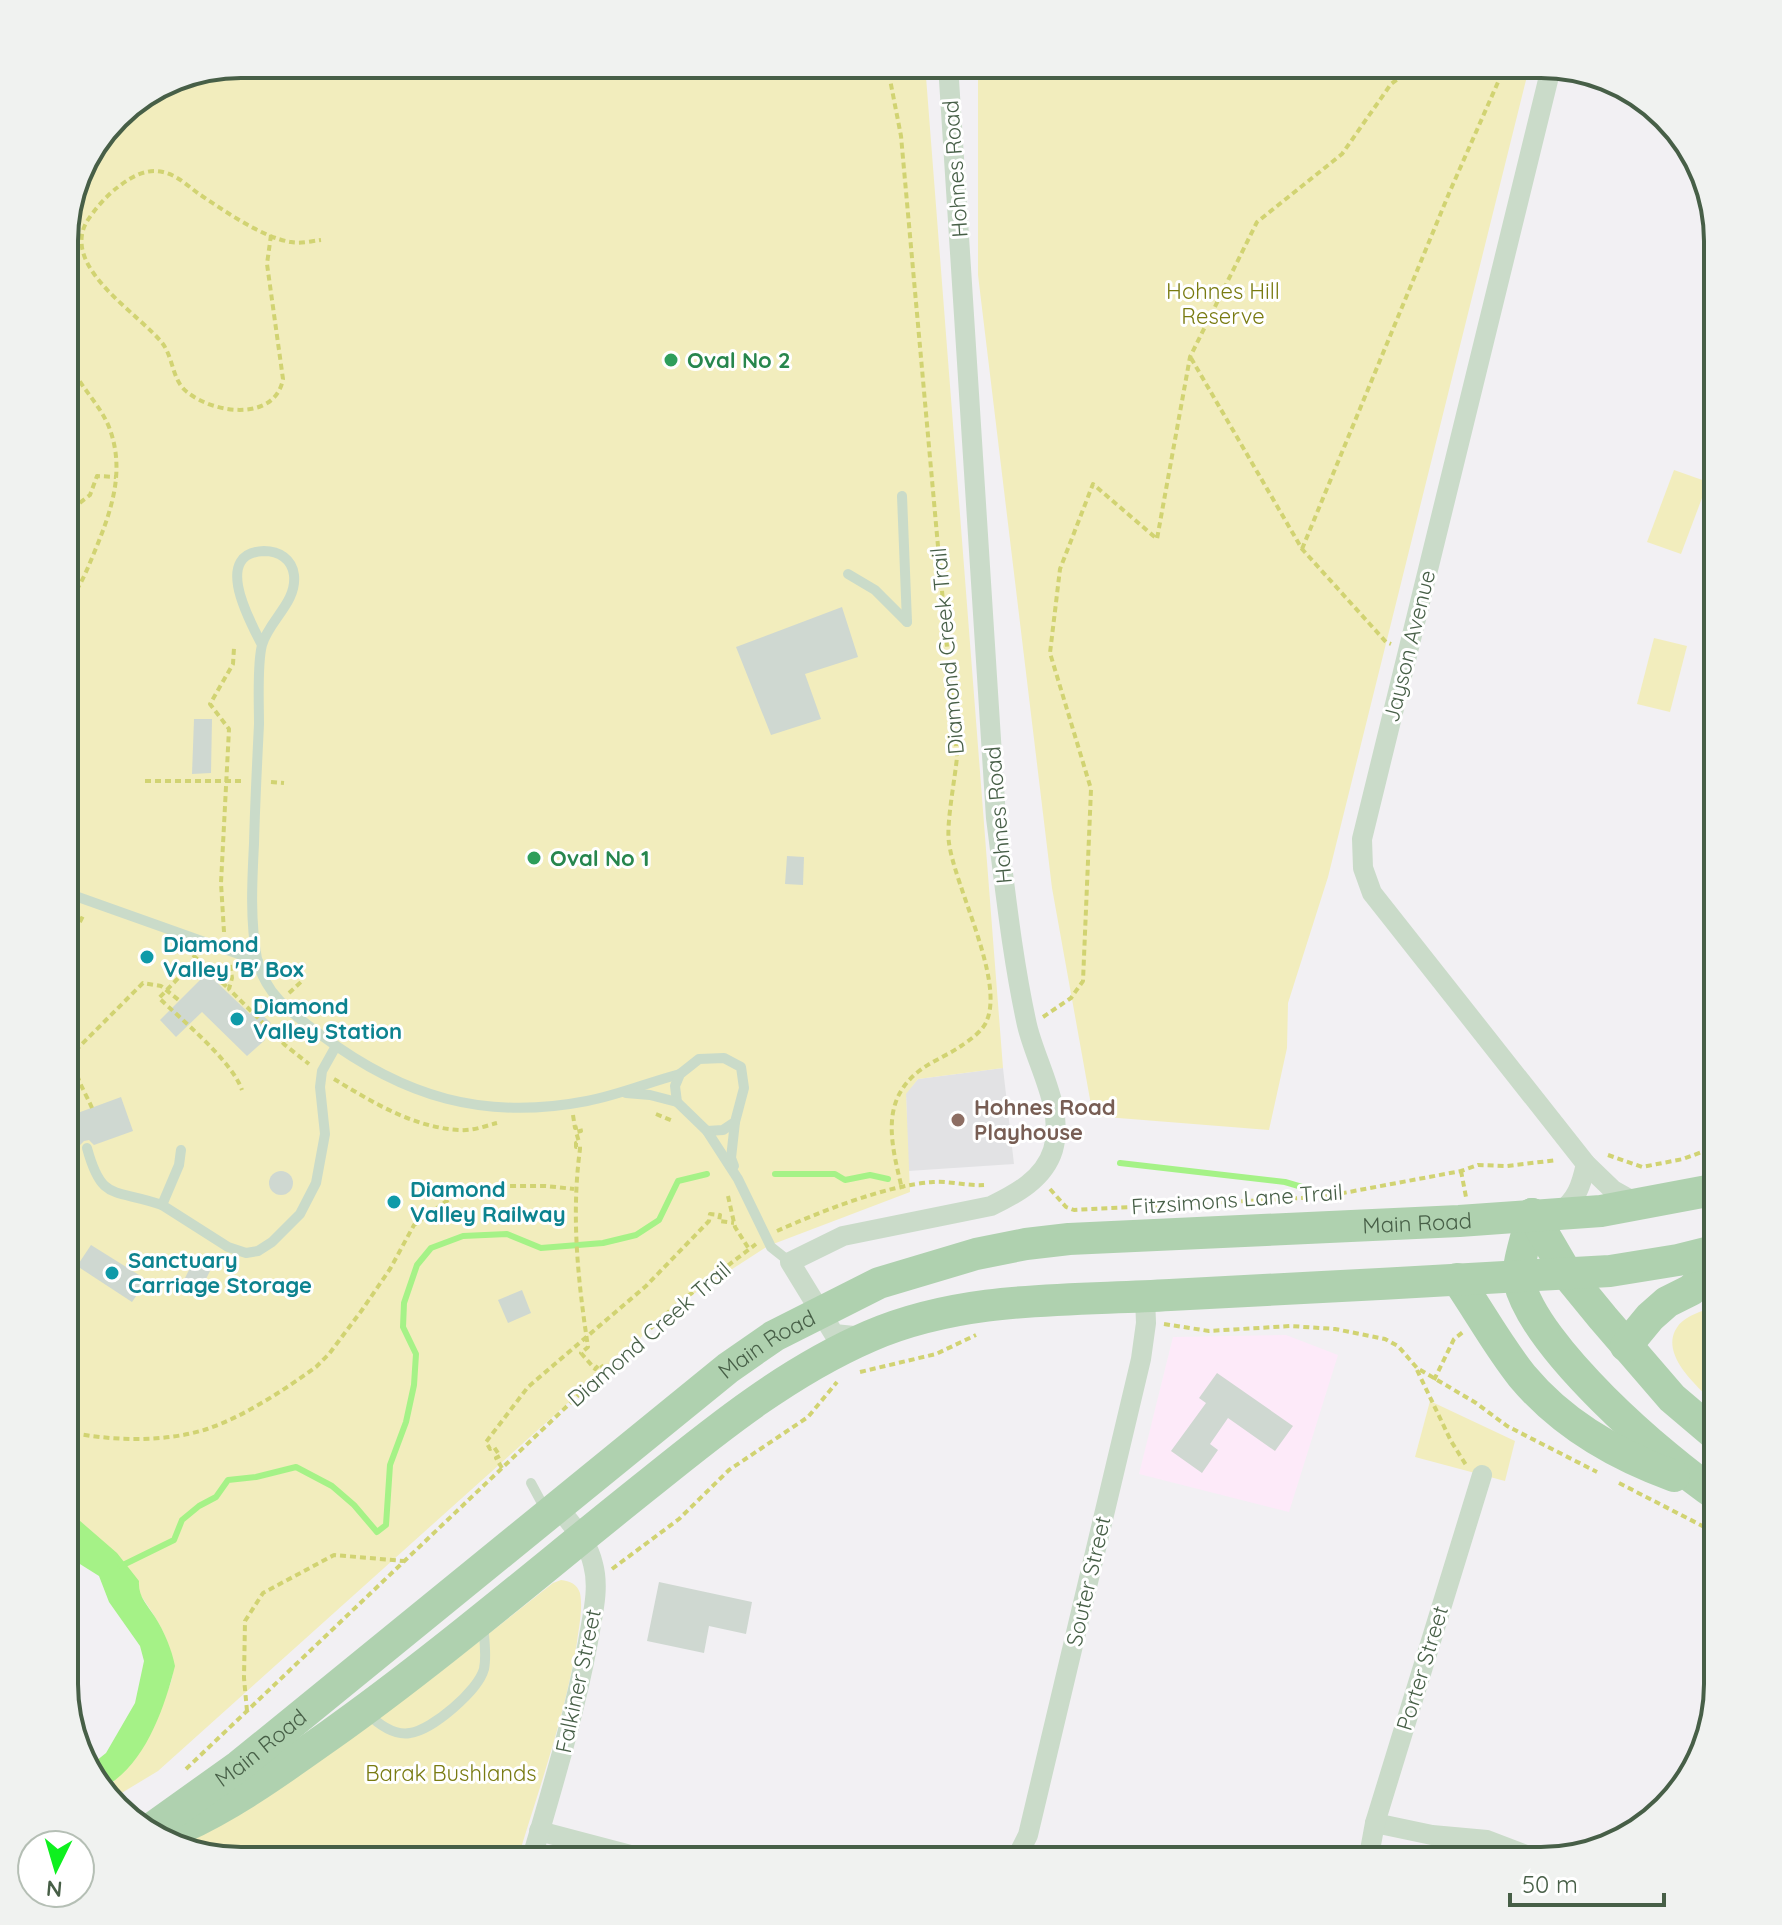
<svg xmlns="http://www.w3.org/2000/svg" width="1782" height="1925" font-family="Quicksand,sans-serif">
<rect width="100%" height="100%" fill="#f2f0f3"/>
<path fill="#fdeaf9" d="M1286,1335l52,20 -49,157 -150,-38 34,-137z"/>
<path fill="#e2e2e4" d="M1003,1068l11,96 -106,7 -2,-78 12,-14z"/>
<g fill="#f2edbd">
<path d="M241,64h684l78,1004 -85,11 -12,15 4,98 -142,54 -90,58 -520,467 -48,29 -10,-11 13,-6c16,-27 49,-73 58,-101 16,-54 -76,-138 -107,-178v-1275l18,-66 42,-55 49,-31z"/>
<path d="M978,64h552l-202,813 -40,126 -1,45 -18,82 -176,-14 -41,-228 -74,-613z"/>
<path d="M1674,470l34,12 -27,72 -34,-12z"/>
<path d="M1654,638l33,8 -17,66 -33,-8z"/>
<path d="M1718,1305v101c-18,-17 -61,-52 -40,-80 8,-11 28,-16 40,-21z"/>
<path d="M1430,1401l85,40 -10,40 -90,-24z"/>
<path d="M561,1580c9,1 16,4 19,13 3,15 -1,34 -3,49 -12,75 -38,146 -60,219h-277l-69,-16 102,-58 157,-107 123,-97z"/>
</g>
<path fill="#a5f287" d="M64,1504l8,10 45,39 22,28c-1,16 8,23 16,36 9,14 17,33 20,49 -11,44 -32,104 -75,123l-9,-24 15,-12 29,-50 9,-42 -4,-15 -31,-44 -10,-26 -35,-22z"/>
<g fill="none" stroke-linecap="round" stroke-linejoin="round">
<g stroke="#a5f287" stroke-width="6">
<path d="M1120,1163l165,19 17,5"/>
<path d="M775,1174h60l10,6 25,-5 18,4"/>
<path d="M121,1566l53,-26 8,-20 17,-14 17,-9 12,-17 28,-3 40,-10 36,19 22,19 23,27 9,-7 4,-60 16,-43 8,-37 2,-31 -13,-27 1,-24 13,-38 14,-17 32,-12 44,-2 34,14 62,-5 33,-8 23,-15 19,-39 29,-7"/>
</g>
</g>
<g fill="#cfd8d1">
<path d="M842,607l16,50 -53,17 16,45 -50,16 -35,-88z"/>
<path d="M194,719h18l-1,54 -19,1z"/>
<path d="M787,856l17,1 -1,28 -18,-1z"/>
<path d="M207,973l43,41 5,-6 16,15 -11,12 5,5 -18,16 -45,-44 -26,25 -16,-17z"/>
<path d="M121,1097l12,34 -39,14 -5,-5 -5,1 -5,5v5l-15,5v-38z"/>
<circle cx="281" cy="1183" r="12"/>
<path d="M91,1245l56,35 -15,22 -55,-36z"/>
<path d="M195,1258l17,9 -13,26 -17,-9z"/>
<path d="M522,1290l9,23 -23,10 -10,-23z"/>
<path d="M1217,1373l76,53 -18,25 -47,-33 -18,26 8,6 -16,23 -31,-22 35,-48 -7,-5z"/>
<path d="M659,1582l93,20 -6,32 -37,-8 -5,27 -57,-12z"/>
</g>
<g fill="none" stroke-linecap="round" stroke-linejoin="round">
<g stroke="#d1d372" stroke-width="4" stroke-dasharray="6 4" stroke-linecap="butt">
<path d="M887,64l14,72 56,621c-2,22 -11,67 -8,86 6,44 55,136 38,177 -3,10 -17,20 -26,26 -13,9 -29,15 -42,25 -40,31 -27,75 -17,118"/>
<path d="M271,235l-4,29 16,115c-8,43 -69,35 -96,13 -15,-12 -13,-32 -24,-48 -23,-30 -101,-75 -77,-121 7,-12 21,-28 32,-36 13,-10 28,-19 45,-15 14,3 25,14 36,22 24,16 64,44 92,48 9,2 21,-1 30,-2"/>
<path d="M1191,358l111,191 84,93 5,2"/>
<path d="M64,515l26,-20 7,-19 19,1"/>
<path d="M1302,549l148,-358 56,-127"/>
<path d="M64,606c15,-15 22,-34 30,-53 17,-41 32,-82 15,-126 -12,-29 -37,-46 -45,-80"/>
<path d="M145,781h96"/>
<path d="M271,782l13,1"/>
<path d="M224,932l-3,-49 8,-154 -19,-25 23,-40 1,-16"/>
<path d="M193,955l36,34"/>
<path d="M230,965l2,13 -3,11 56,56 24,19"/>
<path d="M64,969l7,-30 13,-25"/>
<path d="M207,969l-6,5 -10,-9 -32,33c23,22 73,63 83,92"/>
<path d="M289,993l13,-12"/>
<path d="M1043,1017l28,-19 12,-17 8,-192 -41,-136 10,-84 33,-85 64,55 33,-182 67,-135 85,-68 49,-70 27,-20"/>
<path d="M64,1036l11,19"/>
<path d="M334,1079c38,23 80,49 126,51 13,1 25,-4 37,-7"/>
<path d="M92,1108c-8,-19 -24,-40 -14,-60l65,-65 18,3 19,15"/>
<path d="M656,1114l17,7"/>
<path d="M573,1115l2,13 5,-1 1,4 -5,1 3,10 -3,1v4l4,-1v3c-9,67 -2,132 8,198l-7,6 14,16 5,-5 5,6"/>
<path d="M1608,1155l34,12 41,-8 35,-13"/>
<path d="M1461,1171l5,26"/>
<path d="M1050,1189l16,18 8,3 248,-13 139,-26 17,-6 29,1 50,-6"/>
<path d="M728,1196l7,31 14,22"/>
<path d="M777,1231c42,-19 110,-46 156,-49 17,-1 34,4 51,3"/>
<path d="M1164,1324l45,7 81,-5 45,3 50,10 13,7 19,22 59,35 31,23 90,46"/>
<path d="M1417,1370l34,71 15,24"/>
<path d="M860,1372l76,-18 40,-19"/>
<path d="M1434,1380l20,-41 9,-7"/>
<path d="M64,1431c44,10 100,12 143,-2 38,-13 77,-39 109,-62l13,-13 33,-44 28,-41 24,-44 38,-28 48,-11h46l28,3"/>
<path d="M502,1468l-6,-10 4,-2 -6,-9 -4,2 -4,-7 42,-55 118,-101 63,-65 1,-7 10,1 -1,6 15,2"/>
<path d="M1619,1483l99,51"/>
<path d="M612,1569l67,-50 50,-49 79,-53 29,-35"/>
<path d="M247,1711l-3,-33 1,-57 18,-28 71,-38 70,6"/>
<path d="M186,1769l419,-399 70,-64 81,-62"/>
</g>
<g stroke="#cadbc9" stroke-width="10">
<path d="M902,496l5,126"/>
<path d="M848,574l27,16 32,32"/>
<path d="M262,645c-11,-22 -51,-92 2,-94 15,0 28,8 30,24 3,28 -25,45 -32,70 -5,19 -3,58 -3,79 -2,40 -4,80 -5,120 -2,38 -4,77 3,115 8,36 36,55 64,76 83,62 163,86 266,66 32,-6 62,-19 93,-27"/>
<path d="M64,892l194,69"/>
<path d="M724,1058l17,9 3,21 -9,34 -12,8 -16,1 -30,-29 -2,-16 5,-12 19,-15z"/>
<path d="M626,1093l24,2 27,7"/>
<path d="M707,1131l31,48 33,68 19,15"/>
<path d="M87,1148c15,55 27,40 75,57"/>
<path d="M181,1150l-2,15 -17,40 66,42 18,6 12,-2 14,-9 28,-28 16,-31 9,-49 -5,-47 2,-16 14,-25"/>
<path d="M734,1166l-3,-8 4,-36"/>
<path d="M531,1483l14,26"/>
<path d="M366,1712c11,11 27,24 44,21 22,-3 68,-42 74,-64 3,-14 0,-31 -1,-45"/>
</g>
<g stroke="#cadbc9" stroke-width="20">
<path d="M1552,64l-190,775 1,29 9,25 214,271 27,26 25,14"/>
<path d="M1559,1213c18,-14 22,-27 27,-49"/>
<path d="M864,1337l-30,-3 -44,-72 53,-26 148,-30c25,-12 53,-27 62,-56 12,-41 -17,-86 -26,-125 -15,-68 -22,-138 -31,-207l-48,-754"/>
<path d="M1375,1823l57,12 55,5 55,21"/>
<path d="M539,1831l114,30"/>
<path d="M531,1861c21,-73 43,-144 57,-219 4,-25 12,-53 5,-78 -5,-22 -21,-39 -35,-57"/>
<path d="M1015,1861l13,-26 113,-476 5,-36 -1,-26"/>
<path d="M1368,1861l7,-38 107,-348"/>
</g>
<g stroke="#afd1af" stroke-width="32">
<path d="M1532,1214c-3,16 -16,52 -13,67 15,66 143,177 199,215"/>
<path d="M1532,1214l35,60 36,44 69,80 46,39"/>
<path d="M1457,1279c22,32 41,67 65,97 40,48 94,79 152,100"/>
<path d="M1626,1346l24,-29 17,-15 24,-12 27,-27"/>
<path d="M181,1828c53,-24 101,-59 149,-93 111,-79 214,-168 321,-253 68,-55 138,-111 219,-146 95,-41 199,-35 300,-41 147,-8 293,-15 440,-24l68,-11 40,-10"/>
<path id="s1" d="M148,1831l91,-65 489,-398 46,-32 105,-53 97,-29 50,-10 43,-5 390,-18 142,-10 117,-22"/>
</g>
</g>
<g fill="#2e9e5b" stroke="#fff" stroke-width="3">
<circle cx="671" cy="360" r="8"/>
<circle cx="534" cy="858" r="8"/>
</g>
<g fill="#0f9aa8" stroke="#fff" stroke-width="3">
<circle cx="147" cy="957" r="8"/>
<circle cx="237" cy="1019" r="8"/>
<circle cx="394" cy="1202" r="8"/>
<circle cx="112" cy="1273" r="8"/>
</g>
<circle fill="#8d6e63" stroke="#fff" stroke-width="3" cx="958" cy="1120" r="8"/>
<g text-anchor="middle" stroke-width="6" stroke-linejoin="round" paint-order="stroke">
<g font-size="22" fill="#475f47" stroke="#fff">
<text transform="translate(955 169) rotate(-94)" y="8">Hohnes Road</text>
<text transform="translate(1409 646) rotate(-76)" y="8">Jayson Avenue</text>
<text transform="translate(947 651) rotate(-95)" y="8">Diamond Creek Trail</text>
<text transform="translate(998 815) rotate(-95)" y="8">Hohnes Road</text>
<text transform="translate(1237 1199) rotate(-4)" y="8">Fitzsimons Lane Trail</text>
<text dy="8" stroke="none"><textPath href="#s1" startOffset="1460">Main Road</textPath></text>
<text transform="translate(649 1334) rotate(-41)" y="8">Diamond Creek Trail</text>
<text dy="8" stroke="none"><textPath href="#s1" startOffset="788">Main Road</textPath></text>
<text transform="translate(1088 1581) rotate(-77)" y="8">Souter Street</text>
<text transform="translate(1422 1668) rotate(-73)" y="8">Porter Street</text>
<text transform="translate(578 1681) rotate(-78)" y="8">Falkiner Street</text>
<text dy="8" stroke="none"><textPath href="#s1" startOffset="140">Main Road</textPath></text>
</g>
<g font-size="22" fill="#797b11" stroke="#fff">
<text x="1223" y="299">Hohnes Hill<tspan x="1223" dy="25">Reserve</tspan></text>
<text x="451" y="1781">Barak Bushlands</text>
</g>
<g font-size="22" font-weight="bold" fill="#27864d" stroke="#fff" text-anchor="start">
<text x="687" y="368">Oval No 2</text>
<text x="550" y="866">Oval No 1</text>
</g>
<g font-size="22" font-weight="bold" fill="#0d838f" stroke="#fff" text-anchor="start">
<text x="163" y="952">Diamond<tspan x="163" dy="25">Valley 'B' Box</tspan></text>
<text x="253" y="1014">Diamond<tspan x="253" dy="25">Valley Station</tspan></text>
<text x="410" y="1197">Diamond<tspan x="410" dy="25">Valley Railway</tspan></text>
<text x="128" y="1268">Sanctuary<tspan x="128" dy="25">Carriage Storage</tspan></text>
</g>
<g font-size="22" font-weight="bold" fill="#785e54" stroke="#fff" text-anchor="start">
<text x="974" y="1115">Hohnes Road<tspan x="974" dy="25">Playhouse</tspan></text>
</g>
</g>
<path d="M0 0H1782V1925H0ZM241 78H1541A163 163 0 0 1 1704 241V1684A163 163 0 0 1 1541 1847H241A163 163 0 0 1 78 1684V241A163 163 0 0 1 241 78Z" fill="#f0f2f0" fill-rule="evenodd"/>
<path fill="none" stroke="#475f47" stroke-width="4" d="M241 78H1541A163 163 0 0 1 1704 241V1684A163 163 0 0 1 1541 1847H241A163 163 0 0 1 78 1684V241A163 163 0 0 1 241 78Z"/>
<g transform="translate(56 1869) rotate(185)"><circle r="38" fill="#ffffff" stroke="#b5bfb5" stroke-width="2"/>
<path d="M0-6L14 30L0 20L-14 30Z" fill="#0ef01f"/>
<text y="-12" font-size="22" font-weight="bold" text-anchor="middle" fill="#475f47">N</text>
</g>
<path d="M1510 1893v12h154v-12" fill="none" stroke="#475f47" stroke-width="4"/>
<text x="1522" y="1893" font-size="24" fill="#475f47" stroke="#ffffff" stroke-width="6" paint-order="stroke">50 m</text>
</svg>
